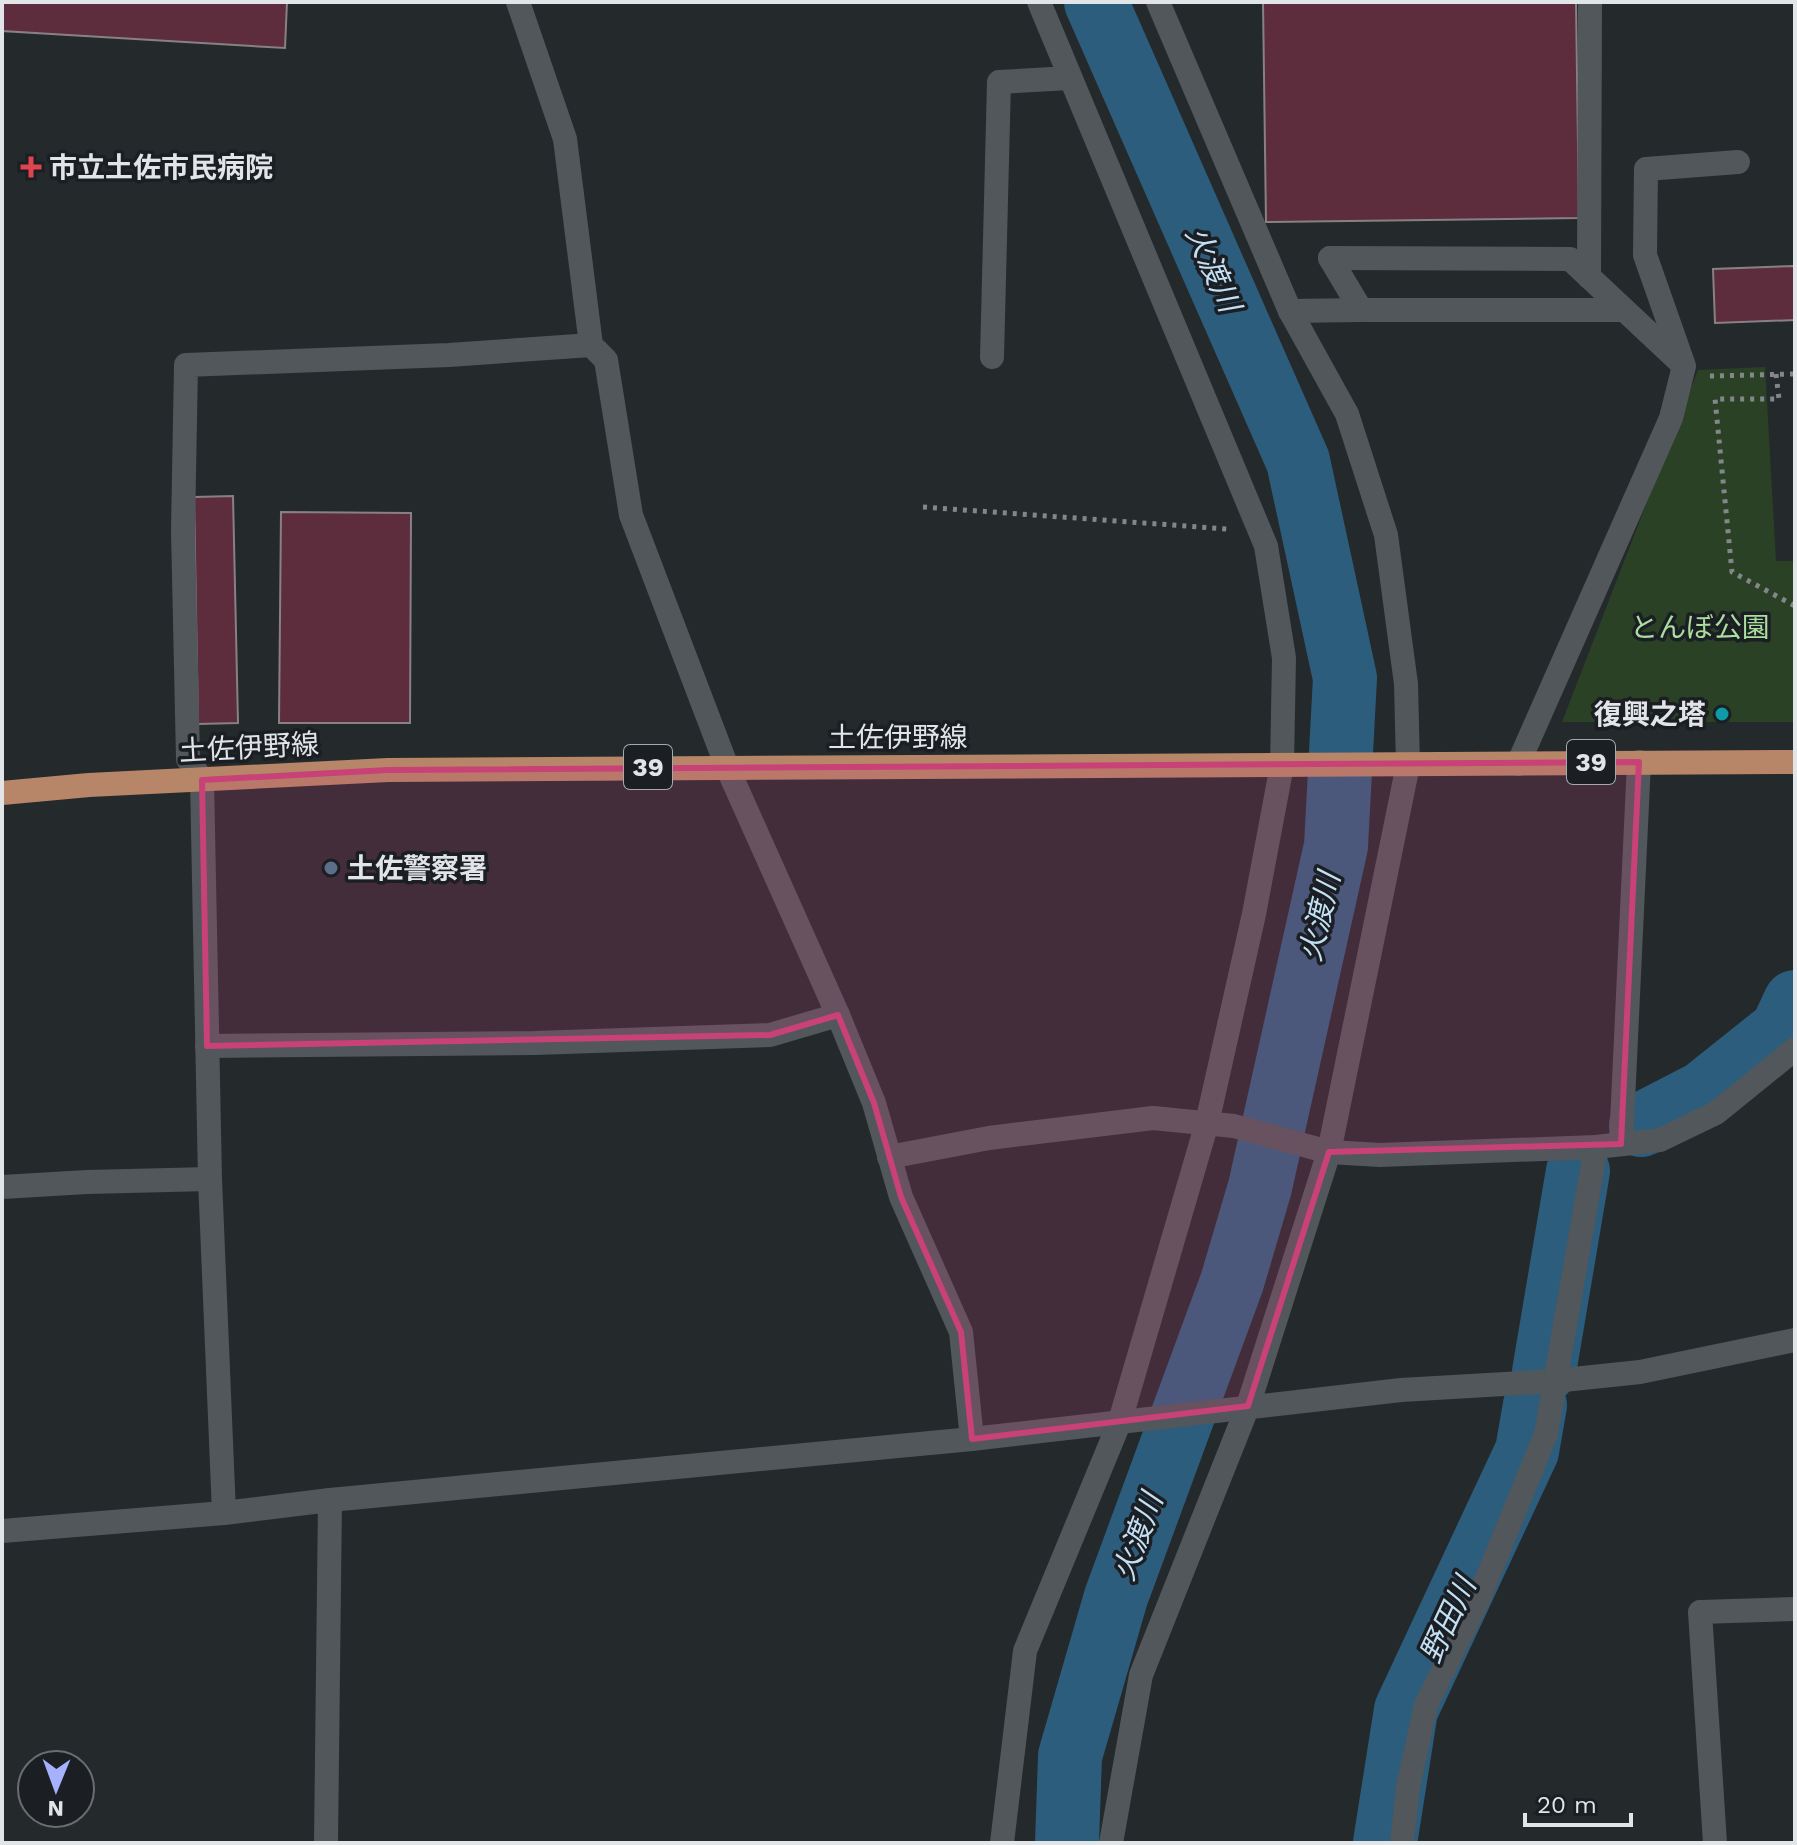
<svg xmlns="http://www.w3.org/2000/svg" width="1797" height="1845" font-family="'Work Sans','Noto Sans JP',sans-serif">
<rect width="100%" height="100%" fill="#24292c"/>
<path fill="#2b4126" d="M1765,367l11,194h19v161h-233l136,-352z"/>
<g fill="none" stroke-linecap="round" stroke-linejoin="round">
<g stroke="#2d5d7d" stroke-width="64">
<path d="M1641,1125l62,-32 79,-63 13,-28"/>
<path d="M1544,1372l34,-201"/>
<path d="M1067,1843l3,-87 46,-159 116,-315 28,-95 76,-341 9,-168 -47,-217 -202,-459"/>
<path d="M1385,1843l21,-133 121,-259 8,-46"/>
</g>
</g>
<g fill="#5d2c3d" stroke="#888183" stroke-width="2">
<path d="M2,2h285l-2,46 -283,-17z"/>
<path d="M1263,2h313l3,216 -313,4z"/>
<path d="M1795,266v54l-80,3 -2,-54z"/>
<path d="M233,496l5,227 -40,1 -4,-227z"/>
<path d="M281,512l130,1 -1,210h-131z"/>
</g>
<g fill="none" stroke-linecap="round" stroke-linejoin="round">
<g stroke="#838789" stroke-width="5" stroke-dasharray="4 6" stroke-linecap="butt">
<path d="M1776,374l3,25h-64l17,173 63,34"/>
<path d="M1710,376l85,-2"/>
<path d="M923,507l304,22"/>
</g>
<g stroke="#51575b" stroke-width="24">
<path d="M518,2l47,137 26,206 15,15 25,155 96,252 111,248 36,88 27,94 60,135 11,107"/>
<path d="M1330,258l240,1 110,103"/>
<path d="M1330,258l31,52h263"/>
<path d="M1589,277l1,-275"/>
<path d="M1290,311l71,-1"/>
<path d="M992,357l7,-275 71,-4"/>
<path d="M1518,764l153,-346 13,-52 -39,-111 1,-86 92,-7"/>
<path d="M207,1046l328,-3 235,-8 68,-20"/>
<path d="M1621,1144l18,-382"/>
<path d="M889,1157l100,-19 164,-20 81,8 95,26 51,3 216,-8 64,-7 56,-27 79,-64"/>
<path d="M2,1187l85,-5 123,-3"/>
<path d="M224,1513l-14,-334 -8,-399 -14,-21 -5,-229 3,-165 263,-10 142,-10"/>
<path d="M2,1531l222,-18 106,-13 642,-61 429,-49 153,-9 86,-9 155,-32"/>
<path d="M326,1843l4,-343"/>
<path d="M1002,1843l23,-192 95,-230 87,-298 47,-209 28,-149 2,-107 -18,-112 -227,-544"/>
<path d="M1111,1843l30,-168 107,-269 81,-254 79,-387 -2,-81 -20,-149 -39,-121 -57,-103 -132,-309"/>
<path d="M1402,1843l6,-56 18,-82 53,-107 67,-164 50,-287"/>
<path d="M1715,1843l-15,-231 95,-3"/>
</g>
<path stroke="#b78668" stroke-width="24" d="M2,793l87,-8 299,-15 1407,-8"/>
</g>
<path fill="#c84177" fill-opacity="0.2" stroke="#c84177" stroke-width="6" stroke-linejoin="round" d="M1639,762l-18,382 -292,8 -81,254 -276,33 -11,-107 -60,-135 -27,-94 -36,-88 -68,20 -563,11 -5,-266 186,-10z"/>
<path fill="#e0444e" stroke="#1b1f23" stroke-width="3" d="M27 155h8v8h8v8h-8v8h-8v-8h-8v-8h8z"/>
<circle fill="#0f9aa8" stroke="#1b1f23" stroke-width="3" cx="1722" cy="714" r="8"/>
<circle fill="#5c6f8a" stroke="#1b1f23" stroke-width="3" cx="331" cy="868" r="8"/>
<g text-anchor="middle" stroke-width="7" stroke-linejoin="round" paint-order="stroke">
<g fill="#1b1f23" stroke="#a6aaac" stroke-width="2">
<rect x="1567" y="740" width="48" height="44" rx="6"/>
<rect x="624" y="745" width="48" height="44" rx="6"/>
</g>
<g font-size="26" font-weight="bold" fill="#e2e5e7">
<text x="1591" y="771">39</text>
<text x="648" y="776">39</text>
</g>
<g font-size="28" font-weight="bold" fill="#e2e5e7" stroke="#1b1f23" text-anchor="start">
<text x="49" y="177">市立土佐市民病院</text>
<text x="1706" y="724" text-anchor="end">復興之塔</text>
<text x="347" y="878">土佐警察署</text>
</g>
<g font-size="28" fill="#a9de9e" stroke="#1b1f23">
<text x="1700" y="637">とんぼ公園</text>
</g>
<g font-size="28" fill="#e2e5e7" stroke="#1b1f23">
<text x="898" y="747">土佐伊野線</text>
<text transform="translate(249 747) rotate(-3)" y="10">土佐伊野線</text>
</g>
<g font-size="30" font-style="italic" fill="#c3dff4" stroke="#1b1f23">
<text transform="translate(1213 269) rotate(66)" y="10">火渡川</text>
<text transform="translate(1320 917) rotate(-77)" y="10">火渡川</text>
<text transform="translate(1138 1537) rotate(-70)" y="10">火渡川</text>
<text transform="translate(1448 1620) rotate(-65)" y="10">野田川</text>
</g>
</g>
<rect width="1797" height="1845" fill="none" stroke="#e2e5e7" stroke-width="8"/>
<g transform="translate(56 1789) rotate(181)"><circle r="38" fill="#1b1f23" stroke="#6b6e71" stroke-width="2"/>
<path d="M0-6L14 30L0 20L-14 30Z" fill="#a5b1fc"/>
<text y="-12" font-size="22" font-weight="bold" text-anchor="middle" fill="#e2e5e7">N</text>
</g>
<path d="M1525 1813v12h106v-12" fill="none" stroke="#e2e5e7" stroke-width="4"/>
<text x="1537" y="1813" font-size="24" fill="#e2e5e7" stroke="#1b1f23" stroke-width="6" paint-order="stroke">20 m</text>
</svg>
